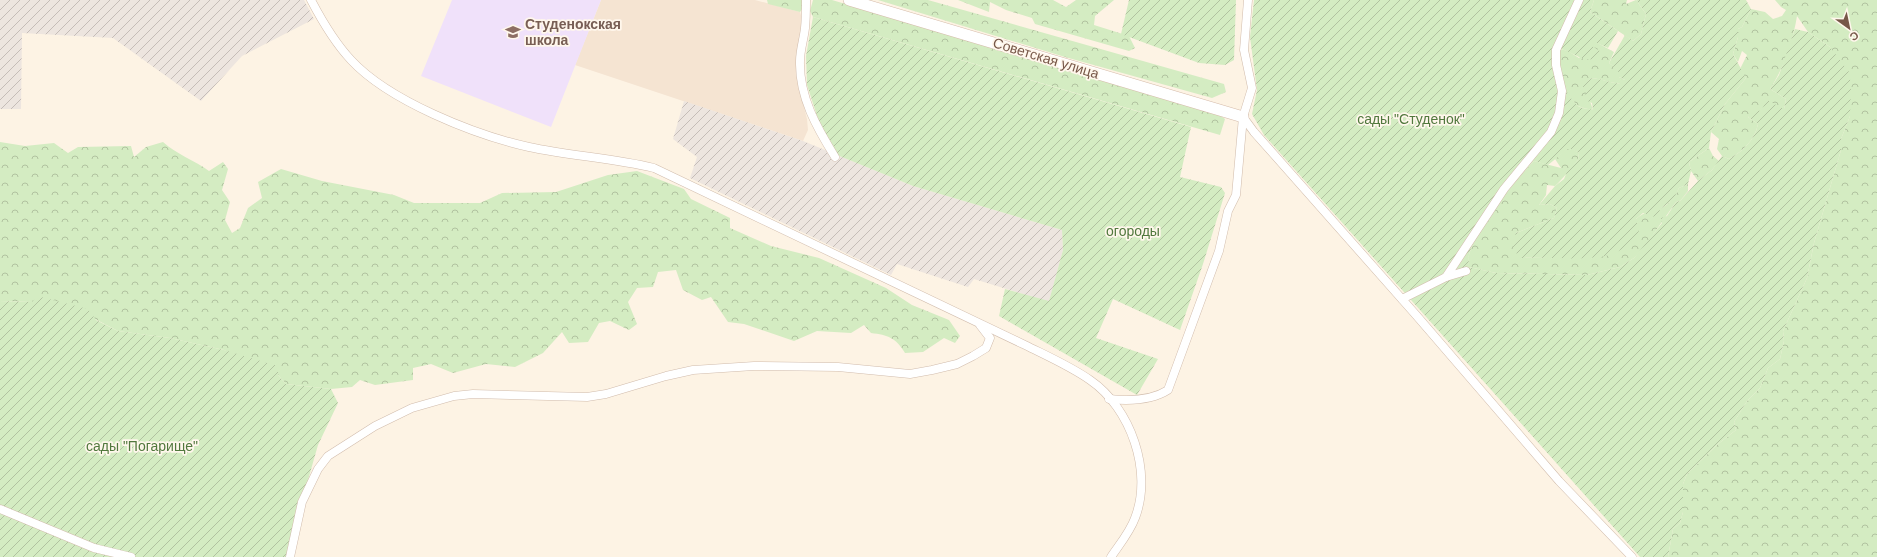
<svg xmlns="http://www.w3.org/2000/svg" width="1877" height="557" font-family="Arial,sans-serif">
<defs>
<pattern id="industrial-furrows" width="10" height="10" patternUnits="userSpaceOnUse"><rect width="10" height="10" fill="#ede5df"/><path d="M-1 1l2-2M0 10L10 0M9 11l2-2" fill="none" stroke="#c5bcb7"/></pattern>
<pattern id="forest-crowns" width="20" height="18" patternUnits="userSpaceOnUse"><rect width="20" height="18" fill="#d4ecc2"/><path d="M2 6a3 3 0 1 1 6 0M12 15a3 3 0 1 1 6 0" fill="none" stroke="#b1c2a0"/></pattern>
<pattern id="garden-furrows" width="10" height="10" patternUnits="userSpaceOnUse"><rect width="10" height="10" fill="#d4ecc2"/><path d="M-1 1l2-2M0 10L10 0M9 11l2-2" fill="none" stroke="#b1c2a0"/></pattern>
</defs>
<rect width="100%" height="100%" fill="#fdf3e4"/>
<path fill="#f5e4d2" d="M601,0h154l45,12 3,10 -2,73 6,24 1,11 -5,11 -228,-76z"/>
<g fill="url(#industrial-furrows)">
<path d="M0,0h304l10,19 -72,37 -41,45 -88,-63 -91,-5 -1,76h-21z"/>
<path d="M684,101l119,40 110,45 149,44 1,20 -14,52 -75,-23 -6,8 -71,-23 -6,11 -201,-97 7,-21 -24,-18z"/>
</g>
<path fill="#f0e1fa" d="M452,0h149l-50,127 -130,-51z"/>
<g fill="url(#forest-crowns)">
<path d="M767,0h35l1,8 -3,4 -32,-8z"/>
<path d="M813,0h19l386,114 7,5 -5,16 -407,-118 -3,-6z"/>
<path d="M878,0h50l296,84 2,8 -14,6 -147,-41z"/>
<path d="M958,0h95l13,7 10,-7h38l-19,16 -1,9 35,11 6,12 -6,3 -94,-27 -3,-6 -26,-8 -16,-8 -1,10z"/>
<path d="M1594,0h33l-1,4 10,-4 10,14 -5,20 -8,7 -43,-29z"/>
<path d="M1775,0h102v557h-209l5,-28 7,-6 3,-11v-28l4,-10 31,-30 18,-14 -2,-8 13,-21 13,-13 8,-20 12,-9 4,-18 -1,-10 24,-53 7,-35 27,-93v-11l9,-23 -20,-69 -22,-15 -11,-16c-4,25 -13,52 -27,73l16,10 -2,10 -23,2 -13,6 10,7c-3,16 -15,27 -29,35l-7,-3 -5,-7 2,-10 -8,-7 14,-28 21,-26 -6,-9 7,-14 -5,-4 -4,11 -5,-8 5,-17v-8l4,-2 9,-18 14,3 8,7 9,-3 4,-6 -5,-3z"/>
<path d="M1592,40l22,12 -5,11 10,7v7l6,3v4c-6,1 -25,-5 -33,-6l-4,3 -1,11 6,18c-4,-1 -11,-2 -15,-4 -17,-14 -20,-36 -18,-57l8,2 11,7 12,-12z"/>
<path d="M0,142l25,4 29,-3 14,10 10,-6 53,-1 3,11 12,-10 17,-5c13,12 31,18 46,29l14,-9 5,7 -6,21 8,12 -5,18 7,13 8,-5 8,-20 14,-10 -4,-16 23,-13 41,12 72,14 20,8h66l22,-10 54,-1 52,-17 29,-4 47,18 7,10 39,19v10l41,18 48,12 67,30 26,17 37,15 11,16 -5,7 -11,-5 -21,14 -18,1c-9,-15 -17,-18 -34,-20l-7,-8 -13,8 -34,-2 -23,10 -50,-17 -16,-2 -17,-25 -9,3 -19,-10 -7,-20 -18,2 -5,15 -16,1 -9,14 9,22 -8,6 -19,-9 -11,2 -11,19 -19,1 -7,-11 -19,21 -28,14 -29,-3 -33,9 -22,-9 -18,4v12l-38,5 -15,-5 -8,7 -21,2 -45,-5 -8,-9 -54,-25 -54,-12 -52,-7 -23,-12 -63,-17 -32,-1z"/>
<path d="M1569,147l10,6 -1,7c-9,9 -14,18 -23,26l-8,-1 -1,10 -7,10 11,-1 7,4 -3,10 -38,15 6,25 29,-1 85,-38c19,-16 29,-2 43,-31l9,-4v7l-8,10 -4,1 -31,44 -11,12 -14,9 -33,8 -91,-2 -27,-6c-1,-4 -1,-9 0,-12 7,-26 46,-75 65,-94l27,7 -6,-9z"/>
<path d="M1709,148l4,8 6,5 -7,9 -14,11 -7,-10 -2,-9z"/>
</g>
<g fill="url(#garden-furrows)">
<path d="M1129,0h107l-2,60 -9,5 -26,-2 -78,-29z"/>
<path d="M1254,0h340l-4,12 28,19 -10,17 -16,-7v5l11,7 -2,4c-20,7 -23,-3 -40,-8 -5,20 1,42 17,57 3,2 11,3 15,4l-1,-7 -9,-4 4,-7 -5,-7 10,-7c9,1 27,7 33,6v-4l-6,-3 -1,-7 -9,-7 16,-28 8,6 8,-7 5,-20 -10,-14h110l5,9 -9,18 -4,2v8l-5,17 13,24 -21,26 -14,28 -2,16 -20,14 2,9 -3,13 -9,4 -6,12 -13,9 -2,9 -15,-5 -7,6 3,14c-7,9 -14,15 -24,20 -19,9 -70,4 -93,5 -11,-7 -10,-15 -6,-25l38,-15 3,-10 -7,-4 -11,1 16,-19 9,-7 4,-10 10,-9 1,-7 -10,-5 -21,17 -14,-4c-19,19 -58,68 -65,94 -1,3 0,8 0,12l27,6 91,2 33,-8 14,-9 28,-35 -1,-5 6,-2 9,-14 4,-1 18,-20 14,-11 10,-14 7,3c14,-8 26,-19 29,-35l-10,-7 7,-7 6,1 6,-11 17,9 2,-10 -16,-10 9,-14 16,-46 13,3 22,15 19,25 2,14 -1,30 -9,23v11l-27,93 -7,35 -24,53 1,10 -4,18 -12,9 -8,20 -13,13 -13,21 2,8 -18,14 -31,30 -4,10v28l-3,11 -7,6 -5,28h-28l-376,-422 -12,-21 5,-24 -7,-53z"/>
<path d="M813,17l378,110 -11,50 41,10 4,6 -22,71 -23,66 -67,-31 -17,39 62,21 -21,36 -138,-79 6,-27 44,12 14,-51 -1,-20 -149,-44 -76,-31 -18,-33 -12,-37 -1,-29z"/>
<path d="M37,296l51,13 8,11 22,11 52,7 54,12 54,16v9l8,9 45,5 7,14 -20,42 -32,112h-286v-256l32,1z"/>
</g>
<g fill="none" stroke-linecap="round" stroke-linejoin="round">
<g stroke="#d1bcac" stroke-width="9">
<g id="street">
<path d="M311,0c11,21 24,43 40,60 38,41 124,75 178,87 41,9 84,11 125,21l371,177c22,11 45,21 65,35 41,28 63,92 45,138 -5,14 -16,27 -24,39"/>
<path d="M806,0c0,9 0,19 -1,28 -1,10 -5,22 -5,33 -1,36 17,67 35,96"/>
<path d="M1243,117l11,15 162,183 143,166 73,76"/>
<path d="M1446,277l20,-6"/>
<path d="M1402,299l44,-22 58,-88 47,-57 8,-19 3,-22 -6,-26v-15l23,-50"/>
<path d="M1109,399c20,2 42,2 59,-9l51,-139 9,-40 8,-16 7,-78 9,-29 -8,-38 4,-50"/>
<path d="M0,509l94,39 37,9"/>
<path d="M290,557l12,-55 16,-33 10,-13 47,-30 37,-18 42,-12 19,-2 114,3 19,-3 60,-18 27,-6 61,-4 84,1 72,7 22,-4 25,-6 16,-8 13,-8 4,-10 -10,-13"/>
</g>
</g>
<g stroke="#d5bbaa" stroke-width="12">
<path id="secondary" d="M849,0l394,117"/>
</g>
<use href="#street" stroke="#fff" stroke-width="8"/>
<use href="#secondary" stroke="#fff" stroke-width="11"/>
</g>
<defs>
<g id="school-bare" transform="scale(1.2)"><path d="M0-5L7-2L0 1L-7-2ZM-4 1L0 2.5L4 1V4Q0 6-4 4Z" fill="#8d6e63" stroke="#fff7ec" stroke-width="2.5" paint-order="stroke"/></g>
</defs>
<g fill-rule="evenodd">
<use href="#school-bare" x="513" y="32"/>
</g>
<g text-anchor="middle" stroke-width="3.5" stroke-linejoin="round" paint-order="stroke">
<g font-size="14" font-weight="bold" fill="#785e54" stroke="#fff7ec" text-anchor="start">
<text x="525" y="29">Студенокская<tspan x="525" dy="16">школа</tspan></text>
</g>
<g font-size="14" fill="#775748" stroke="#fff7ec">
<text transform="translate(1046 58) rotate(17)" y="5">Советская улица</text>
</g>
<g font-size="14" fill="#51783d" stroke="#fff7ec">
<text x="1411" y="124">сады "Студенок"</text>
<text x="1133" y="236">огороды</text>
<text x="142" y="451">сады "Погарище"</text>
</g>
</g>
<g transform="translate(1849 28) rotate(147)" stroke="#fff7ec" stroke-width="3" paint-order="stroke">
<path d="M0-3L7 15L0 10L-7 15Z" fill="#775748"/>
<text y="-6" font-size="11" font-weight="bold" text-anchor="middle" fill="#775748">С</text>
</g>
</svg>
